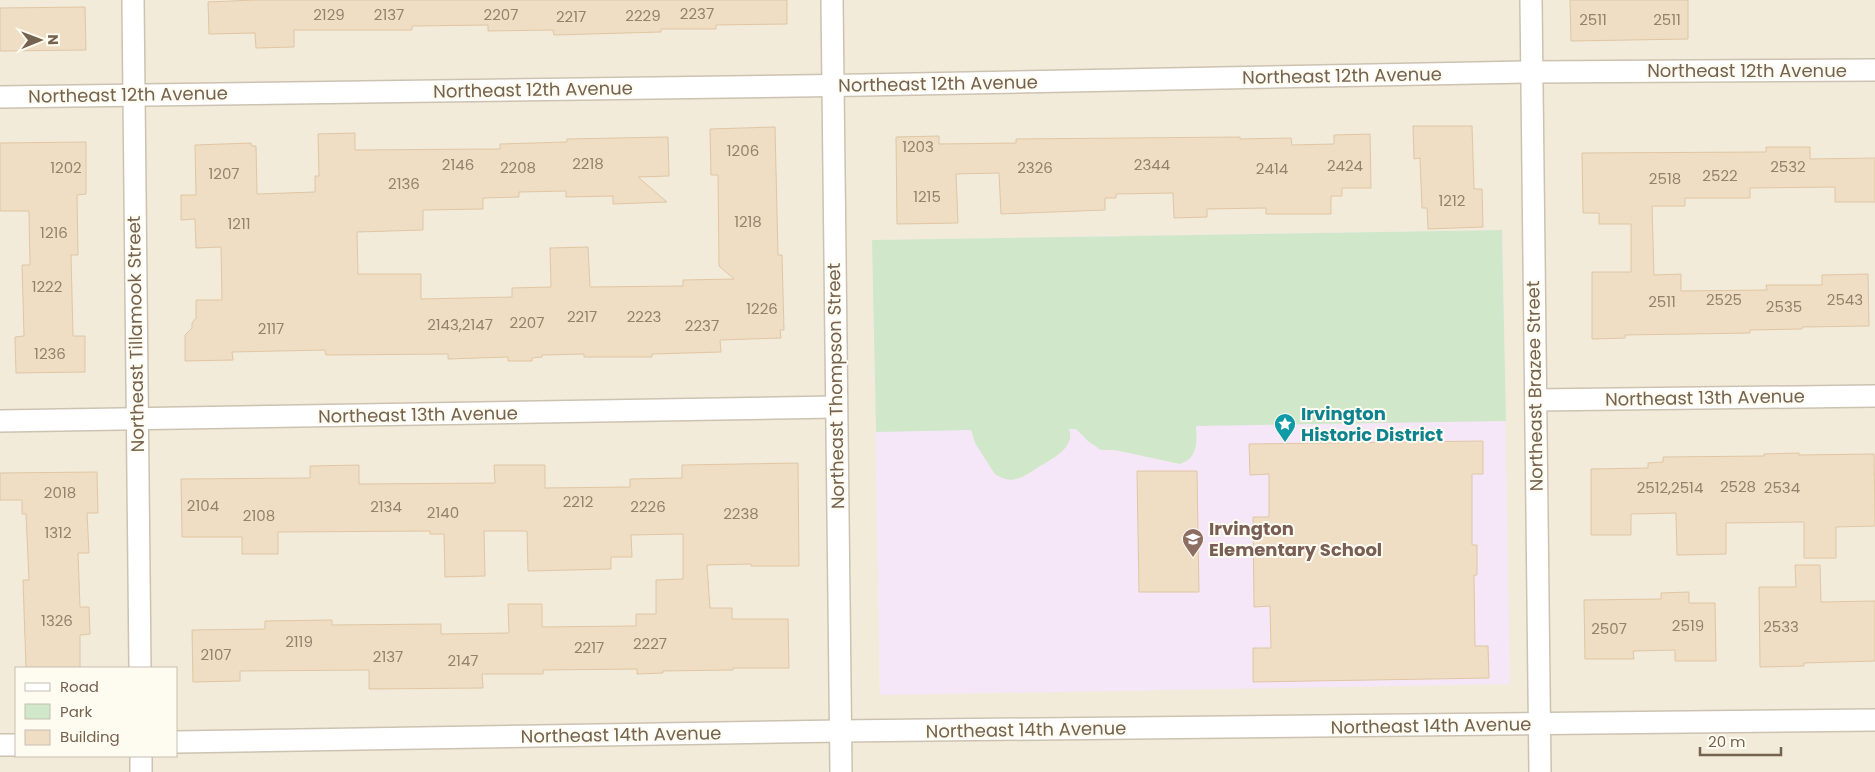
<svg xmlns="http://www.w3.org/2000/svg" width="1875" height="772" font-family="Poppins,sans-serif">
<rect width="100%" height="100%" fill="#fbf8ea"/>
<path fill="#f2ebd9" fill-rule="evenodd" d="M0,0h1875v772h-1875zM1502,230l-622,465 -7,-454zM16,668h160v88h-160z"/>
<path fill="#f5e7f8" d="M1502,230l8,454 -630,11 -8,-455z"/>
<path fill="#d0e8c9" d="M1502,230l4,191 -310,5c1,15 2,33 -16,38l-65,-14h-14l-13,-9 -12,-12h-7c7,19 -18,30 -32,39 -6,4 -13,9 -21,11 -8,2 -16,-1 -22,-6l-19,-30 -4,-13 -95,2 -4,-192z"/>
<g fill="#efddc4" stroke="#e0c6a5">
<path d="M255,0h532v24l-71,1v4h-55v3l-107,3 -1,-5 -65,1v-6l-76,1v4h-118v17l-38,1 -1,-15 -46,1 -1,-32z"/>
<path d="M1570,0h118v39l-117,2z"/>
<path d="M85,7l1,43 -86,1v-43z"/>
<path d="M1413,126h59l2,63h8l1,38 -55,2 -1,-21h-5l-2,-50 -6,1z"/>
<path d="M775,127l3,128h4l2,75h-4l1,8 -61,2 1,12 -69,2v3h-68v-3l-42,1v2l-10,1v3h-24v-4l-60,2v-5l-122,1 -1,-5 -93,2 1,8 -48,1v-26l7,-7v-5l4,-5v-18h26l-1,-53 -25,1 -1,-29 -14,1v-25h15l-1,-50 56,-2 1,3h4l1,48 58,-2v-16h4l-1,-42 37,-1v17l145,-1v-5l67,-2v-3l101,-2 1,39 -31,1 29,25 -54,2v-8l-47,1v-6l-47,1v5l-36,1v11l-60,1v20l-66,2 1,42h63v25l91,-2v-9l39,-1 -1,-39 38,-1 2,40 93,-1v-6l51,-1 -15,-13 -1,-91h-7l-1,-46z"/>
<path d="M1370,134l1,54h-29v8h-11v18h-65v-6l-59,1v8l-33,1 -1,-25 -57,1v4h-11v12l-104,4 -2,-41 -43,1 2,49 -61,1 -1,-87 43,-1v8l77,-1v-4l224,-2v2l51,-1 1,7 42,-1v-9z"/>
<path d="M86,142v52l-9,1 1,60h-7l2,81h12v36l-69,1 -1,-36 9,-1 -2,-71h8l-1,-54h-29v-68z"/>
<path d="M1766,147h44v12l65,-1v44h-40v-15l-85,1v10h-65v8h-33l2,69 27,-1v17l86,-1 -1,-5h56v-10l46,-1 1,52 -67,1v2l-52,1v3l-125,2v3l-33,1v-67h39v-48h-32v-11h-16l-1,-60 184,-1z"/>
<path d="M1483,441v33h-11v71h5v30h-3l1,71h13l1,32 -236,4v-34h18l-1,-42 -16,1 -1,-90h16v-43l-19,1 -1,-31z"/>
<path d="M1799,453v2l75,-1 1,72 -39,1v31h-32v-36l-78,1v31l-49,1 -1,-42 -45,1v21h-40v-66l57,-1v-5l15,-1v-5l101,-1v-2z"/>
<path d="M798,463l1,103h-48v-2l-44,1 3,43h22v11h56l1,49h-56v2l-70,1v2l-26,1v-5l-94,1v4h-61l1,14 -114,1v-19l-129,1v10l-47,1 -1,-52 73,-1v-8l67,-1v5l109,-1v10l68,-1 -1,-29h34v23l94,-1v-12h20v-34l27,-1v-45l-52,1 1,22h-21v12l-83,2 -1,-40h-43l1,45 -40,1 -1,-43h-14v-3l-152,1v22h-36v-17h-60l-1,-58 129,-1v-12l49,-1v19l136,-1 -1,-18h51v23l85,-1v-8l52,-1v-13z"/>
<path d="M1137,471h60l2,121h-60z"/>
<path d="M97,472l1,41h-11l2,40h-11l2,54h9l1,27 -10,1v33h-54l-3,-88h6l-3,-66h-4v-14h-22v-27z"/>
<path d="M1795,565h25l1,37 54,-1v60l-71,2v3l-44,1 -1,-80h37z"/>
<path d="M1689,592v11h26l1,58h-41v-11l-42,1 1,8h-49l-1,-59 77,-1v-6z"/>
</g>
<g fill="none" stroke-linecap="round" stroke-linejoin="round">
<g stroke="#cdc2b1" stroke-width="24">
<g id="street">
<path d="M133,0l7,668"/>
<path d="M832,0l9,772"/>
<path d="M1531,0l9,772"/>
<path d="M0,97l863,-12 669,-13 343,-2"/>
<path d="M1536,400l339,-4"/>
<path d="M0,421l836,-14"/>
<path d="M176,742l665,-11 1034,-11"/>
<path d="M0,745h16"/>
<path d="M141,756v16"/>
</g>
</g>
<use href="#street" stroke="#fff" stroke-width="21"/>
</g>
<defs>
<g id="sight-pin" transform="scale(1.125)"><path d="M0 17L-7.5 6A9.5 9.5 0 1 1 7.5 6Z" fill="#0f9aa8" stroke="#fefbf1"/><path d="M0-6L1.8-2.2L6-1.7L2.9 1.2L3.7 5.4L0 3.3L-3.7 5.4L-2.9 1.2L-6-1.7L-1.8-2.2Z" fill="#fff"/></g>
<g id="school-pin" transform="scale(1.125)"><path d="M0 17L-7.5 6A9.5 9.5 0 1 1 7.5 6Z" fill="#8d6e63" stroke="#fefbf1"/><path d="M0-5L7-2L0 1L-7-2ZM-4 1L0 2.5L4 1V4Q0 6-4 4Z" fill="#fff"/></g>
</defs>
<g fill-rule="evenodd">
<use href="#sight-pin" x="1285" y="424"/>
<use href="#school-pin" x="1193" y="539"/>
</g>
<g text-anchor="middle" stroke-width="4" stroke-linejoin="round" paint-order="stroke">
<g font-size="15" fill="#94826c">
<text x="697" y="19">2237</text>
<text x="329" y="20">2129</text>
<text x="389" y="20">2137</text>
<text x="501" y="20">2207</text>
<text x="643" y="21">2229</text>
<text x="571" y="22">2217</text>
<text x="1593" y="25">2511</text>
<text x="1667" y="25">2511</text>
<text x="918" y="152">1203</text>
<text x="743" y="156">1206</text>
<text x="588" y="169">2218</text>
<text x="458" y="170">2146</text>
<text x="1152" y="170">2344</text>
<text x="1345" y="171">2424</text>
<text x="1788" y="172">2532</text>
<text x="66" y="173">1202</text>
<text x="518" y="173">2208</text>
<text x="1035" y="173">2326</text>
<text x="1272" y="174">2414</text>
<text x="224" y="179">1207</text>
<text x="1720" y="181">2522</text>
<text x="1665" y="184">2518</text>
<text x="404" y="189">2136</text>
<text x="927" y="202">1215</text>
<text x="1452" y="206">1212</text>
<text x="748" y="227">1218</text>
<text x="239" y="229">1211</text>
<text x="54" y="238">1216</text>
<text x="47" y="292">1222</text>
<text x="1724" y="305">2525</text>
<text x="1845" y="305">2543</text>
<text x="1662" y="307">2511</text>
<text x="1784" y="312">2535</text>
<text x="762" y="314">1226</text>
<text x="582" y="322">2217</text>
<text x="644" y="322">2223</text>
<text x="527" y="328">2207</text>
<text x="460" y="330">2143,2147</text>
<text x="702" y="331">2237</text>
<text x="271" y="334">2117</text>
<text x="50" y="359">1236</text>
<text x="1738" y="492">2528</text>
<text x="1670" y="493">2512,2514</text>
<text x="1782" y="493">2534</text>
<text x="60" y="498">2018</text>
<text x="578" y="507">2212</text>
<text x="203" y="511">2104</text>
<text x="386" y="512">2134</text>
<text x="648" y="512">2226</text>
<text x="443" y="518">2140</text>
<text x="741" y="519">2238</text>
<text x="259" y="521">2108</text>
<text x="58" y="538">1312</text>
<text x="57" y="626">1326</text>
<text x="1688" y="631">2519</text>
<text x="1781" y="632">2533</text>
<text x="1609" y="634">2507</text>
<text x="299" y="647">2119</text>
<text x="650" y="649">2227</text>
<text x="589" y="653">2217</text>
<text x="216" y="660">2107</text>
<text x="388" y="662">2137</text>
<text x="463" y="666">2147</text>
</g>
<g font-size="18" fill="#75634f" stroke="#fefbf1">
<text x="1747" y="77">Northeast 12th Avenue</text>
<text transform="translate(1342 76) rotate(-1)" y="6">Northeast 12th Avenue</text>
<text transform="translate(938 84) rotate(-1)" y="6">Northeast 12th Avenue</text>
<text transform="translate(533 90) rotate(-1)" y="6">Northeast 12th Avenue</text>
<text transform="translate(128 95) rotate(-1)" y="6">Northeast 12th Avenue</text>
<text transform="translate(136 334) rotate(-91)" y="6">Northeast Tillamook Street</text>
<text transform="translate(836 386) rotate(-91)" y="6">Northeast Thompson Street</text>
<text transform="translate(1535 386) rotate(-91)" y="6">Northeast Brazee Street</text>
<text transform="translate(1705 398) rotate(-1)" y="6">Northeast 13th Avenue</text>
<text transform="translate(418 415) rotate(-1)" y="6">Northeast 13th Avenue</text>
<text transform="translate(1431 726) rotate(-1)" y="6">Northeast 14th Avenue</text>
<text transform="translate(1026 730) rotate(-1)" y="6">Northeast 14th Avenue</text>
<text transform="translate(621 735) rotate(-1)" y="6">Northeast 14th Avenue</text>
</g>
<g font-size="18" font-weight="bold" fill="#0d838f" stroke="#fefbf1" text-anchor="start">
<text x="1301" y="420">Irvington<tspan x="1301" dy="21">Historic District</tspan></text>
</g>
<g font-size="18" font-weight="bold" fill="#785e54" stroke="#fefbf1" text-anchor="start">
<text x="1209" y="535">Irvington<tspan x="1209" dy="21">Elementary School</tspan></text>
</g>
</g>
<rect x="15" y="667" width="162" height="90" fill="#fefbf1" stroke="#c7beb0"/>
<rect x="25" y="683" width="25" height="8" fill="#ffffff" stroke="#c7beb0"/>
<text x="60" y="692" font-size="15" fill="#75634f">Road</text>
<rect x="25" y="704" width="25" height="15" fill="#d0e8c9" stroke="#c7beb0"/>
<text x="60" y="717" font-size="15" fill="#75634f">Park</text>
<rect x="25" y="730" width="25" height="15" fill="#efddc4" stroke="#c7beb0"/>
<text x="60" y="742" font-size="15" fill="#75634f">Building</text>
<g transform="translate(40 40) rotate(89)" stroke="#fefbf1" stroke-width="4" paint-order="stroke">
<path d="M0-4L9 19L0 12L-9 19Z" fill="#75634f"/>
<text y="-8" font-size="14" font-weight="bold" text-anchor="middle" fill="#75634f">N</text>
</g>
<path d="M1700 747v8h81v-8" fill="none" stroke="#75634f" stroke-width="2.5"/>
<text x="1708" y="747" font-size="15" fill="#75634f" stroke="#fefbf1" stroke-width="4" paint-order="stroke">20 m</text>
</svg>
